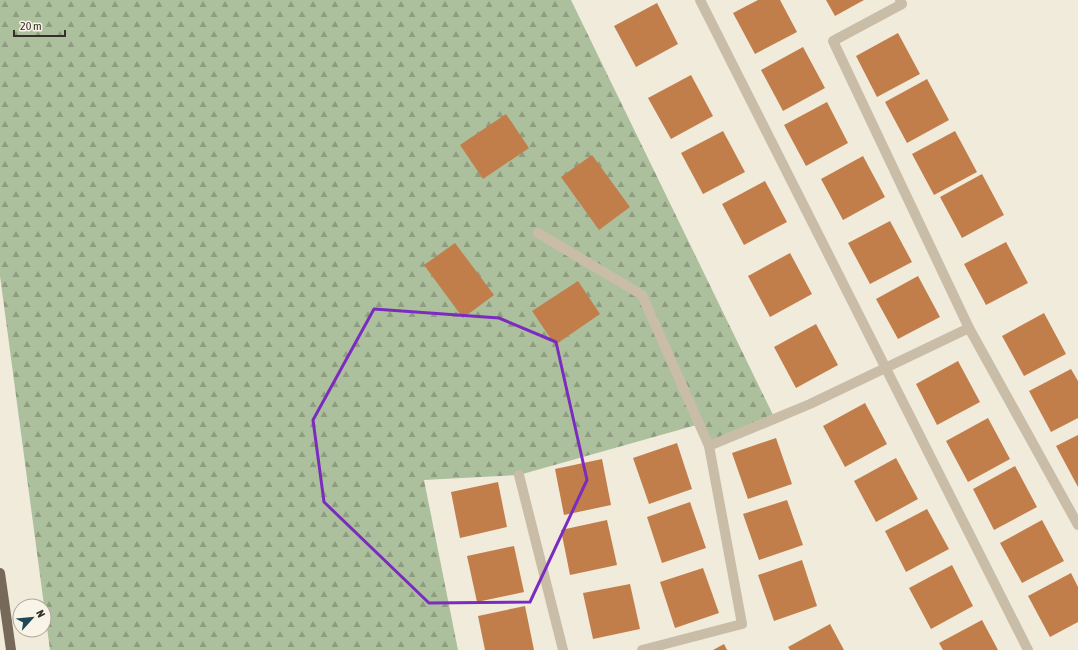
<svg xmlns="http://www.w3.org/2000/svg" width="1078" height="650" font-family="'Asap Condensed',sans-serif">
<defs>
<pattern id="forest-firs" width="22" height="20" patternUnits="userSpaceOnUse"><rect width="22" height="20" fill="#adc09d"/><path d="M5 1l3.5 6h-7zM16 11l3.5 6h-7z" fill="#8e9c80"/></pattern>
</defs>
<rect width="100%" height="100%" fill="#f1ebdc"/>
<path fill="url(#forest-firs)" d="M0,0h571l204,419 -66,27 -9,-22 -181,51 -95,5 34,170h-408l-50,-374z"/>
<g fill="#c27e4a">
<path d="M758,0h22l17,32 -42,22 -22,-41z"/>
<path d="M826,0h38l-29,16z"/>
<path d="M657,3l21,41 -42,23 -22,-41z"/>
<path d="M898,33l22,41 -43,23 -21,-41z"/>
<path d="M803,47l22,41 -42,23 -22,-41z"/>
<path d="M691,75l22,41 -42,23 -23,-41z"/>
<path d="M927,79l22,41 -42,23 -22,-41z"/>
<path d="M827,102l21,41 -42,23 -22,-41z"/>
<path d="M506,114l23,34 -46,31 -23,-34z"/>
<path d="M723,131l22,41 -42,22 -22,-41z"/>
<path d="M955,131l22,41 -43,23 -22,-41z"/>
<path d="M592,155l38,52 -31,23 -38,-53z"/>
<path d="M863,156l22,41 -42,23 -22,-41z"/>
<path d="M982,174l22,41 -42,23 -22,-41z"/>
<path d="M765,181l22,41 -43,23 -22,-41z"/>
<path d="M890,221l22,41 -42,22 -22,-41z"/>
<path d="M1006,242l22,41 -42,22 -22,-41z"/>
<path d="M455,243l39,52 -31,23 -39,-53z"/>
<path d="M790,253l22,41 -42,23 -22,-41z"/>
<path d="M918,276l22,41 -42,22 -22,-40z"/>
<path d="M578,281l22,33 -45,31 -23,-34z"/>
<path d="M1044,313l22,41 -42,22 -22,-40z"/>
<path d="M816,324l22,41 -42,23 -22,-41z"/>
<path d="M958,361l22,41 -43,23 -21,-41z"/>
<path d="M1071,369l7,12v37l-27,14 -22,-41z"/>
<path d="M865,403l22,41 -42,23 -22,-41z"/>
<path d="M988,418l22,41 -42,23 -22,-41z"/>
<path d="M1078,435v52l-22,-41z"/>
<path d="M776,438l16,46 -44,15 -16,-46z"/>
<path d="M677,443l15,46 -43,15 -16,-46z"/>
<path d="M896,458l22,41 -42,23 -22,-41z"/>
<path d="M602,459l9,46 -47,10 -9,-46z"/>
<path d="M1015,466l22,41 -43,23 -21,-41z"/>
<path d="M498,482l9,45 -47,11 -9,-46z"/>
<path d="M787,500l16,45 -44,15 -16,-46z"/>
<path d="M690,502l16,46 -44,15 -15,-46z"/>
<path d="M927,509l22,40 -43,23 -21,-41z"/>
<path d="M607,520l10,45 -47,10 -9,-45z"/>
<path d="M1042,520l22,41 -42,22 -22,-40z"/>
<path d="M514,546l10,46 -47,10 -10,-46z"/>
<path d="M802,560l15,46 -43,15 -16,-46z"/>
<path d="M952,565l21,41 -42,23 -22,-41z"/>
<path d="M703,568l16,45 -44,15 -15,-46z"/>
<path d="M1071,573l7,14v35l-28,15 -22,-41z"/>
<path d="M630,584l10,45 -47,10 -10,-46z"/>
<path d="M525,606l9,44h-49l-7,-34z"/>
<path d="M982,620l16,30h-55l-4,-7z"/>
<path d="M830,624l14,26h-54l-2,-3z"/>
<path d="M724,644l3,6h-14z"/>
</g>
<g fill="none" stroke-linecap="round" stroke-linejoin="round">
<g stroke="#c9bda8" stroke-width="10">
<path d="M700,0l328,650"/>
<path d="M538,233l104,62 67,151"/>
<path d="M969,328l109,197"/>
<path d="M519,475l44,175"/>
<path d="M642,650l100,-26 -33,-178 101,-42 159,-76 -136,-287 69,-37 -2,-4"/>
</g>
<path stroke="#77695a" stroke-width="10" d="M0,573l11,77"/>
</g>
<path fill="none" stroke="#7b2cbf" stroke-width="3" stroke-linejoin="round" d="M374,309l125,9 57,24 31,138 -57,122 -101,1 -105,-101 -11,-82z"/>
<g transform="translate(32 618) rotate(63)"><circle r="19" fill="#f9f4e8" stroke="#aba59b"/>
<path d="M0-3L7 15L0 10L-7 15Z" fill="#1f4856"/>
<text y="-6" font-size="11" font-weight="bold" text-anchor="middle" fill="#362f28">N</text>
</g>
<path d="M14 30v6h51v-6" fill="none" stroke="#362f28" stroke-width="2"/>
<text x="20" y="30" font-size="12" fill="#362f28" stroke="#f9f4e8" stroke-width="3" paint-order="stroke">20 m</text>
</svg>
